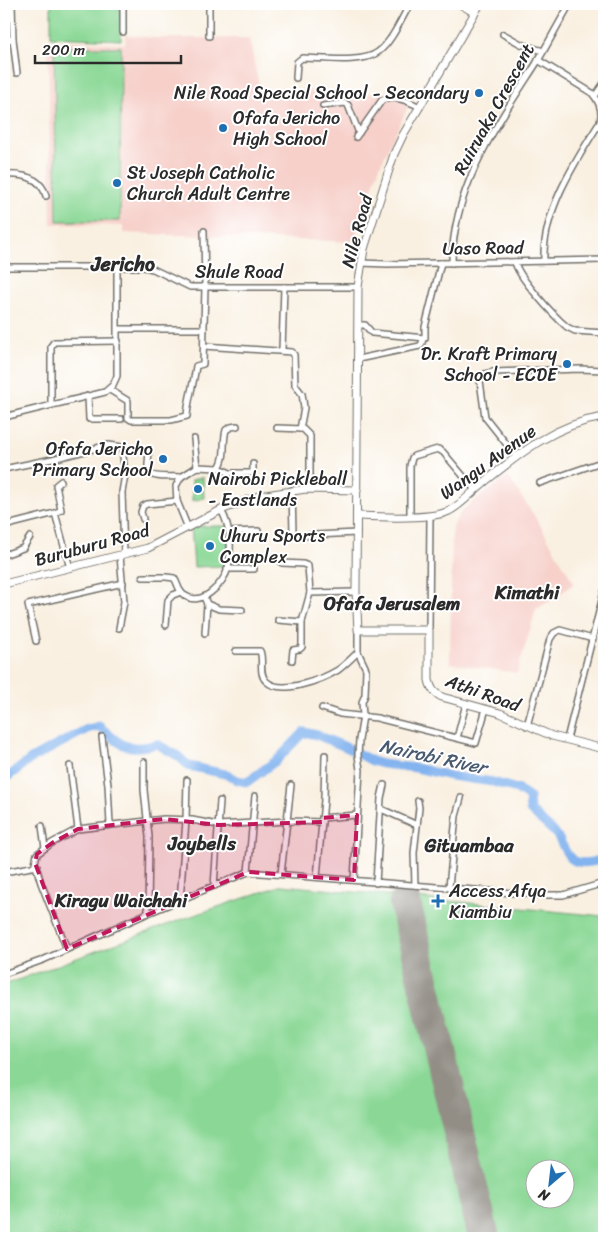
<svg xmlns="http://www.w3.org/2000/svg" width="608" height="1242" font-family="Sriracha,sans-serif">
<rect width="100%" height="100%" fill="#fff"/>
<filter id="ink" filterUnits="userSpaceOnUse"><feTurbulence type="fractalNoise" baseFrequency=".02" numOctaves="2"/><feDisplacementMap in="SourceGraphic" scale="10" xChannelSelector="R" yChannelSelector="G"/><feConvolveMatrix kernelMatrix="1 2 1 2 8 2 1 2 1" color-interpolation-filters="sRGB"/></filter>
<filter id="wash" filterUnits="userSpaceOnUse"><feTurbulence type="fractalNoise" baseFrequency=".0096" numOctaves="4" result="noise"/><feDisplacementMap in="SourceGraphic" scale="20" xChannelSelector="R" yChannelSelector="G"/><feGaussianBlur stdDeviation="1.12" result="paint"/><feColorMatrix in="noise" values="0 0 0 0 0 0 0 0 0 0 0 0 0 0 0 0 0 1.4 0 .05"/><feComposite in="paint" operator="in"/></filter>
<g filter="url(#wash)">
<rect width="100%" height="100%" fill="#f9f0e1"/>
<g fill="#f7d0ca">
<path d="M126,35l29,3h94l11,52 154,4 -34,72 -27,76 -230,-9v-7l-72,-2 -3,-184 77,4z"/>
<path d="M508,476l29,44 37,63 -20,16 -18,10 -19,64 -67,-10 2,-135 10,-18z"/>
</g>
<g fill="#8bd896" stroke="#5b8260" fill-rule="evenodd">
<path d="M51,4h69l1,36 -70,-3z"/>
<path d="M54,47h67l-1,174h-63z"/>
<path d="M203,477l1,21 -12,3v-21z"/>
<path d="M191,526h37v40l-34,1z"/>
<path d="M282,885l322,31v322h-600v-253l176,-65zM536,1170h30v30h-30z"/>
</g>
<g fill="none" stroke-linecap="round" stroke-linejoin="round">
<path stroke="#83b4ef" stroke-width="9" d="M4,780l27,-21 56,-30 12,-3c24,20 25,26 58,18l21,12 11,10 36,8 12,6 10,2 30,-22 27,-28 13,3 31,13 24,13 10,3 34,4 35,8 42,6 24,7 12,8 1,13c8,8 18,16 26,24 5,7 7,14 12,21 8,12 24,7 36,4"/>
<path stroke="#928e86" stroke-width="32" d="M405,903l79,335"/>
</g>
</g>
<g filter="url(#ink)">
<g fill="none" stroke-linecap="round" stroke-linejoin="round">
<g stroke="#73706b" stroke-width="8">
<g id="street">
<path d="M123,32v-28"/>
<path d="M503,34l18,10 22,7"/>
<path d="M209,36v-32"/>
<path d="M13,39l4,34"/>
<path d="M4,40l9,-1 -1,-35"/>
<path d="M538,60l54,33c7,8 11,18 8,29 -25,40 -58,90 -56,139"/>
<path d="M296,78l1,-16 5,-4c19,0 61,6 76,-6 13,-9 24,-34 32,-48"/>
<path d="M595,96l9,-13"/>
<path d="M323,106l22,-3 3,2 11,28"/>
<path d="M356,137l26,-37c13,-5 26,1 38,7"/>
<path d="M4,175c17,-1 37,1 42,21"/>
<path d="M515,262c3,15 39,54 52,65l8,4 29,2"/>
<path d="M361,263l26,1 217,-4"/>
<path d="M452,263c1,-77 44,-137 84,-199 12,-20 22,-40 34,-60"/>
<path d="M4,267h140l9,2 37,18h168"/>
<path d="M358,325h7l7,8 53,5v-11l16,-64"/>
<path d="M118,329h86"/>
<path d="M204,346l88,6 2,3 1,30 7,9 1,6 1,8 -4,21"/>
<path d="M282,350l2,-63"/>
<path d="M4,358v37"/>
<path d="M358,359l62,-13 2,-3 1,-5"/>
<path d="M110,390l18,11v17l3,2h40l16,-4c1,-17 7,-33 9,-50l7,-2 2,-77 -1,-56"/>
<path d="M88,396l1,23h32"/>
<path d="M51,405v-59l3,-4 64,-1"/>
<path d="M4,417l101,-25 8,-7 4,-9v-108"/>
<path d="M277,428l26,1 7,7v53"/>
<path d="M194,439l3,28"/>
<path d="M140,451h8c2,7 -2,15 1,21 3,7 25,4 32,5"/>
<path d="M516,456l-31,-39 -5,-36 5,-7 8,-2 87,-3 24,1"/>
<path d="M219,468c8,-12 3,-24 7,-38l5,-3 6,-1"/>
<path d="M4,469l48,-10 57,-14 13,2 3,28 -3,17 2,62"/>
<path d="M540,483l64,-22"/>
<path d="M292,490l1,43 2,3 62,-3"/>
<path d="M55,513l6,-3 -5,-25 5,-4"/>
<path d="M410,516v-50l2,-8 2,-2 24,-7 5,3 32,38"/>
<path d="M143,519l-2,-7 2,-6 4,-2 30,-3"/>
<path d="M4,526l51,-13 15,55"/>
<path d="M188,528l-11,-27 -1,-15 5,-9 16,-10 22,1 11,5h21l2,-1v-8"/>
<path d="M229,532l29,-1"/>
<path d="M4,555l19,-7 7,-11"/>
<path d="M282,563l21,1 5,2 2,27"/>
<path d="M227,569h27"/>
<path d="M143,577h23l8,1c4,5 4,13 10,17 17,13 40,-11 44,-27 4,-19 3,-41 -7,-58"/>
<path d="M204,597l3,7 -2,29"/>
<path d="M207,604l12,5 23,1"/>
<path d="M278,620l24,2 8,-29 46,-1"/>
<path d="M166,625l2,-25 5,-5 8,-3"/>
<path d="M119,628l5,-26 -4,-46"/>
<path d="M429,630l1,-114"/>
<path d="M36,641l-8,-36 95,-22"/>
<path d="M236,651h24c4,9 -2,22 6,30 15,15 57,-2 72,-11 8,-6 14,-12 20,-18"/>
<path d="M292,660l1,-10 7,-1 2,-2v-25"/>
<path d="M322,708l18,6 37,4 99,25 10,-34"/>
<path d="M527,726l23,-87 4,-6 6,-3 33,9"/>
<path d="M102,737l6,48 2,40"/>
<path d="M457,738l9,-34"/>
<path d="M567,739l37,-147"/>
<path d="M144,762v28l5,47 -1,76"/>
<path d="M70,766l8,63"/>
<path d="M381,809l36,16"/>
<path d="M322,818l35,-3"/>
<path d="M42,826l3,22"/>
<path d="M4,872l33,-6"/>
<path d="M248,872l7,-76"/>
<path d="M281,874l10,-89"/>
<path d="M317,877l7,-77 1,-45"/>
<path d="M354,880l6,-110 -2,-15 1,-15 4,-24 -1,-14 3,-7 1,-26 -8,-17v-22"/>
<path d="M376,883l5,-85 3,-13"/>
<path d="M415,885l-1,-32 5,-45 -1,-7"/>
<path d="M214,886l6,-85"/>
<path d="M449,887l7,-71 5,-18"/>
<path d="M180,901l6,-81 1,-40"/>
<path d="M67,949l-26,-66 -6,-20 2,-9 15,-11 26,-14 86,-10 28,1 26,5 70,-4 34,1"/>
<path d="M4,974l39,-14 105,-47 100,-41 291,23h24l41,-12"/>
</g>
</g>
<g stroke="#73706b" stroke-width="9">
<g id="secondary">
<path d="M460,4l15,9"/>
<path d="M480,4l-77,131 -9,19 -30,95 -6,38 -2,305 2,38h71v50c2,9 5,13 13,17l58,16 52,23 52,13"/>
<path d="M358,516c20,1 74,4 91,-5 12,-6 22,-18 33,-27 37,-30 73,-60 122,-67"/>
<path d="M4,584l144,-36 73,-38 38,-14 47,-7 51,1"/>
</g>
</g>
<use href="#street" stroke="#fff" stroke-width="5"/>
<use href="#secondary" stroke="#fff" stroke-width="7"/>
</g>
</g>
<path fill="#c2185b" fill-opacity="0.2" stroke="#c2185b" stroke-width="4" stroke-dasharray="10 6" stroke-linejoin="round" d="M357,815l-3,65 -106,-8 -181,77 -32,-86 2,-9 15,-11 26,-14 86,-10 54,6 104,-3v-4z"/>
<g fill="#1f6fb2" stroke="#fff" stroke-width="2">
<circle cx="479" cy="93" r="5"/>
<circle cx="223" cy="128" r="5"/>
<circle cx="117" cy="183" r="5"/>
<circle cx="567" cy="364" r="5"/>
<circle cx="163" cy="459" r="5"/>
<circle cx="198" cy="489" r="5"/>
<circle cx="210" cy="546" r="5"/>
<path d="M435.5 893.5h5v5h5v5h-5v5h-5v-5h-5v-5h5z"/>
</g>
<g text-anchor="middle" stroke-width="4" stroke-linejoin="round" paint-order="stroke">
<g font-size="18" fill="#2b2b2b" stroke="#fff" text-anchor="start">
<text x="469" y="99" text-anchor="end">Nile Road Special School - Secondary</text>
<text x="233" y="124">Ofafa Jericho<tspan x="233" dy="21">High School</tspan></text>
<text x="127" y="179">St Joseph Catholic<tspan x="127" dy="21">Church Adult Centre</tspan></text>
<text x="557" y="360" text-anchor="end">Dr. Kraft Primary<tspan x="557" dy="21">School - ECDE</tspan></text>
<text x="153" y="455" text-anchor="end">Ofafa Jericho<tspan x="153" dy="21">Primary School</tspan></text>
<text x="208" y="485">Nairobi Pickleball<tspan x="208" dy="21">- Eastlands</tspan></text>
<text x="220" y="542">Uhuru Sports<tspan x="220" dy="21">Complex</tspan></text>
<text x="449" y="897">Access Afya<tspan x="449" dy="21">Kiambiu</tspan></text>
</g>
<g font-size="18" fill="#2b2b2b" stroke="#fff">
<text transform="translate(494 109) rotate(-61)" y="6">Ruiruaka Crescent</text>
<text transform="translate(357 231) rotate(-75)" y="6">Nile Road</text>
<text transform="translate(483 248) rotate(-1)" y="6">Uaso Road</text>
<text x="239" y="278">Shule Road</text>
<text transform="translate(488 462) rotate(-36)" y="6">Wangu Avenue</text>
<text transform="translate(92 545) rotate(-15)" y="6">Buruburu Road</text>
<text transform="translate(483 693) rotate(20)" y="6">Athi Road</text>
</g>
<g font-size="19" font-weight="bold" fill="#2b2b2b" stroke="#fff">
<text x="527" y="599">Kimathi</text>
<text x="392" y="610">Ofafa Jerusalem</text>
<text x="202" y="850">Joybells</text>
<text x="469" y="852">Gituambaa</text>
<text x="121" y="907">Kiragu Waichahi</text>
</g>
<g font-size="19" font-style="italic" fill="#4a5b70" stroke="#fff">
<text transform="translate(433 756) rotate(12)" y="7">Nairobi River</text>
</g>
<g font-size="20" font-weight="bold" fill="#2b2b2b" stroke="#fff">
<text x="123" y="271">Jericho</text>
</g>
</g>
<rect width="608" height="1242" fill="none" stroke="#fff" stroke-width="20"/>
<g transform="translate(550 1184) rotate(208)"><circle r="24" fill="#ffffff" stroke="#aaaaaa"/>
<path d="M0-4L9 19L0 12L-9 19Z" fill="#1f6fb2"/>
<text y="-8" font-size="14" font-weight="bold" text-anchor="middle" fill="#2b2b2b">N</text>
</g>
<path d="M35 55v8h146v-8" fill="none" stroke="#2b2b2b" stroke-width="2.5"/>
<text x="42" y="55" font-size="15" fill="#2b2b2b" stroke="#ffffff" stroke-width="4" paint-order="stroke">200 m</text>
</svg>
